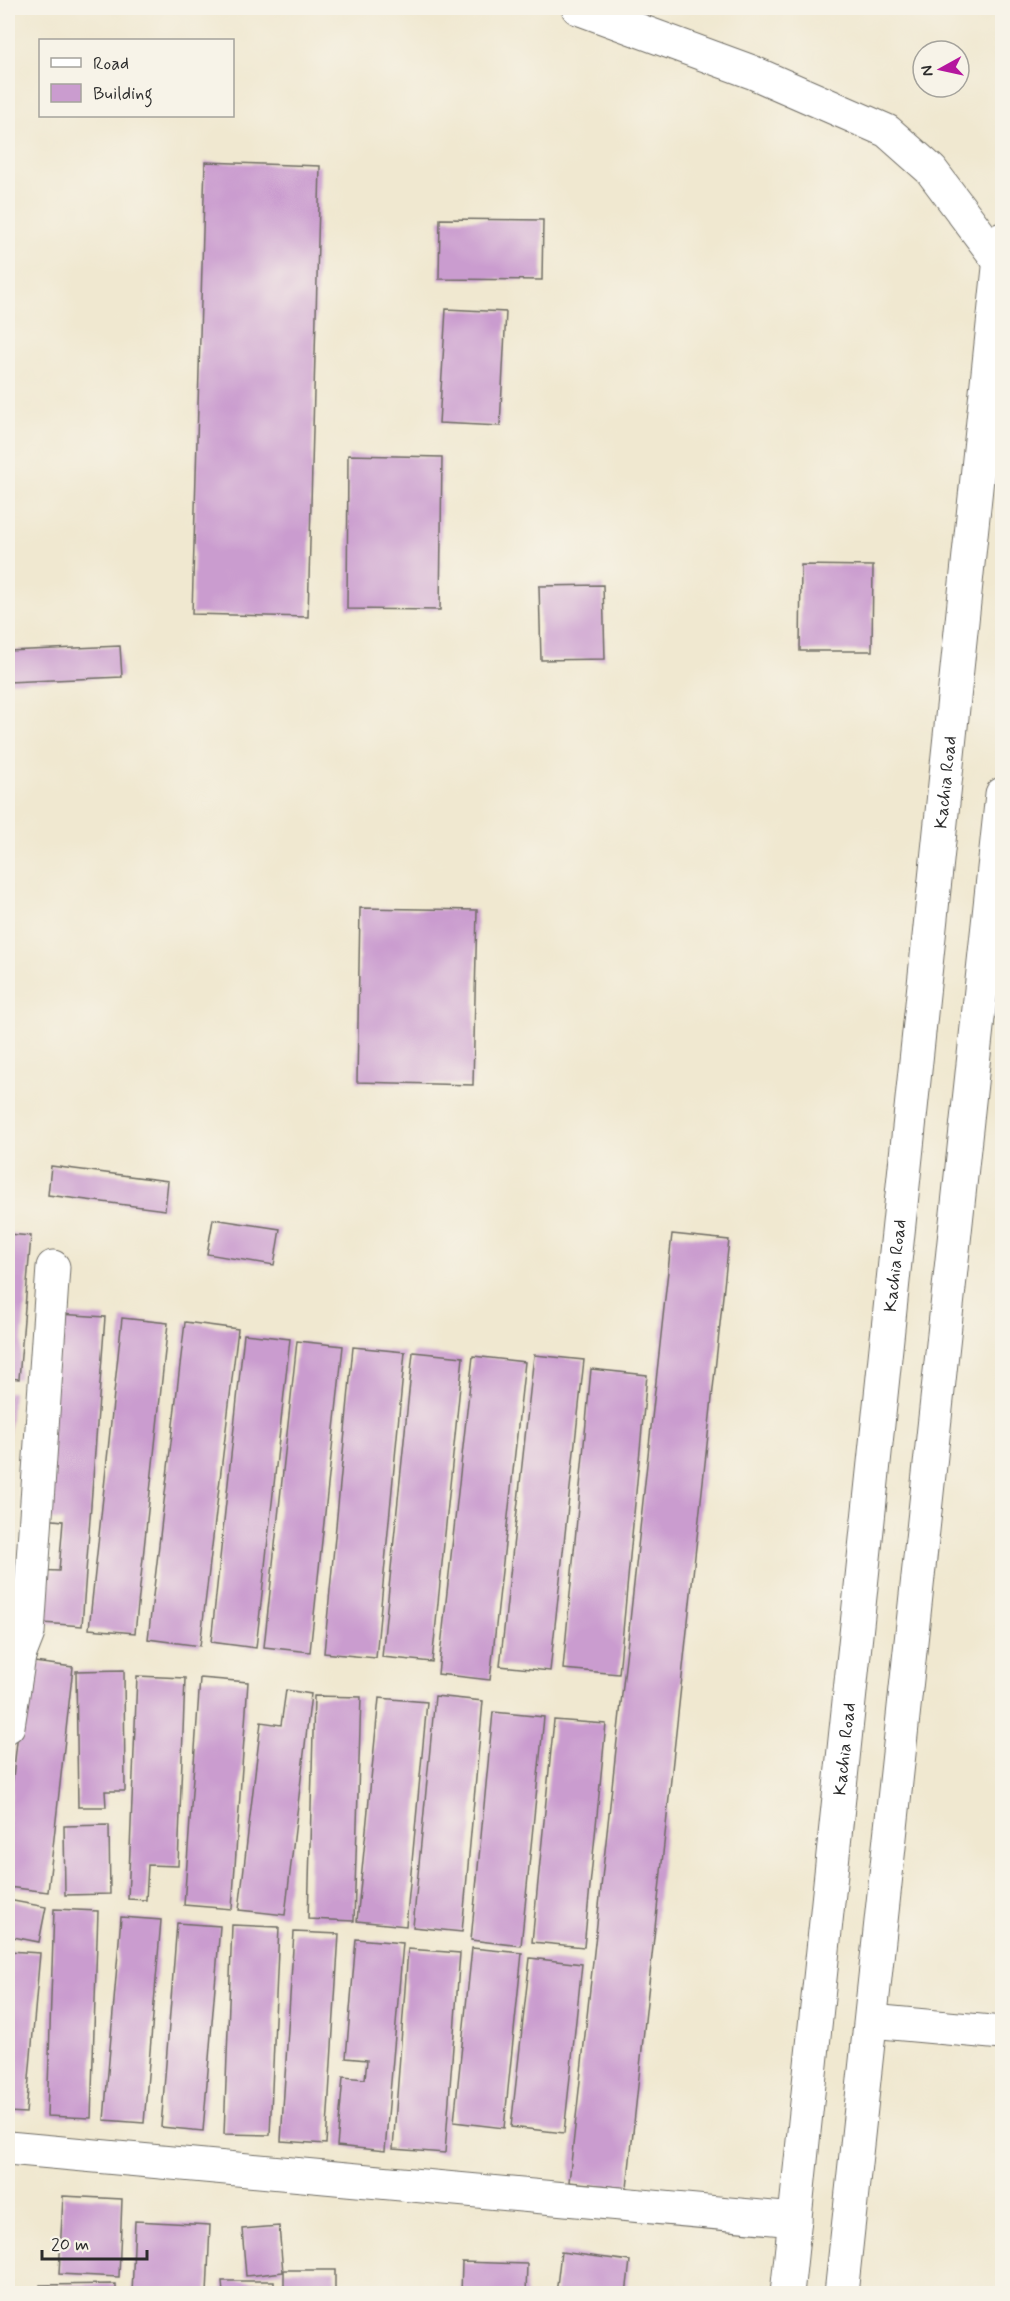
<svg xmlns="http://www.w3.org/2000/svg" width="1010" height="2301" font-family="Mynerve,sans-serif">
<rect width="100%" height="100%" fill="#f7f3e8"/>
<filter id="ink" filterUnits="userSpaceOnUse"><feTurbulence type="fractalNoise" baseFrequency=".0167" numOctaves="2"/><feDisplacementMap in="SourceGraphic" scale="12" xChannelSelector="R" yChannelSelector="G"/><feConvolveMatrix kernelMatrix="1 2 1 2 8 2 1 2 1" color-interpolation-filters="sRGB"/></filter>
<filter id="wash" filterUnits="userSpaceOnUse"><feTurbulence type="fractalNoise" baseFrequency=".008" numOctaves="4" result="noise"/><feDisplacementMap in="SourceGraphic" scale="24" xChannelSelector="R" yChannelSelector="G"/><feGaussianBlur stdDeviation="1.35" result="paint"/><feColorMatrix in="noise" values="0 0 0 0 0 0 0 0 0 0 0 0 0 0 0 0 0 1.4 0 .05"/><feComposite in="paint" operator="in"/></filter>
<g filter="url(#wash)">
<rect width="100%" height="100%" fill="#f0e8d0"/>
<g id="blocks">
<g fill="#ca9ccf">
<path d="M205,162l115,4 -12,451 -116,-3z"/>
<path d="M440,219l103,1 -1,60 -103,-1z"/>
<path d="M446,309l60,3 -6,114 -61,-3z"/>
<path d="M348,455l94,2 -2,153 -93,-1z"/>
<path d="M801,565l72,1 -1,85h-72z"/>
<path d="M603,585l2,74 -64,1 -2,-74z"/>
<path d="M120,646l2,31 -114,5v-31z"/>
<path d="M360,908l117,2 -4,175 -116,-3z"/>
<path d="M51,1166l117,15 -3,29 -117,-15z"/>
<path d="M213,1219l67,10 -6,36 -67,-11z"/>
<path d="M8,1234l23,2 -12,143 -11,-1z"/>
<path d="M672,1234l57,6 -102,948 -58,-6z"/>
<path d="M59,1314l46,3 -23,309 -52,-4 3,-52 26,1 4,-50 -19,-2z"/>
<path d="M122,1318l46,5 -33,310 -46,-4z"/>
<path d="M185,1322l53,7 -38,317 -52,-7z"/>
<path d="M244,1334l46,5 -34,309 -45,-6z"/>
<path d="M297,1341l46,5 -33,306 -46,-5z"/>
<path d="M353,1347l52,5 -29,306 -52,-5z"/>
<path d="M413,1352l50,5 -31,305 -50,-5z"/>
<path d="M534,1355l50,5 -34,311 -50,-5z"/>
<path d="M473,1356l52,6 -35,318 -52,-6z"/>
<path d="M591,1369l56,6 -28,299 -56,-5z"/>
<path d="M8,1392h5l-4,45h-1z"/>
<path d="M26,1661l47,6 -25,225 -40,-5v-65z"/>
<path d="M124,1670l1,121h-20l1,16h-28l-2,-136z"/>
<path d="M137,1676l48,2 -7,188 -30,-1 -2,35 -18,-1z"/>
<path d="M200,1678l48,4 -16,227 -48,-4z"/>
<path d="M286,1690l25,4 -26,221 -46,-5 22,-188 20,3z"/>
<path d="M314,1696l47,1 -7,224 -46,-2z"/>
<path d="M435,1696l48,5 -21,231 -49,-5z"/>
<path d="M379,1698l48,4 -21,224 -49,-5z"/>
<path d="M493,1712l51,5 -23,229 -50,-6z"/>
<path d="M554,1720l52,4 -22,223 -52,-5z"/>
<path d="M109,1825l1,69 -45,1 -1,-69z"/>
<path d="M8,1900l38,7 -7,35 -31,-6z"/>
<path d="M54,1909l44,2 -7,207 -44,-2z"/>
<path d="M121,1917l40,3 -17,203 -40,-3z"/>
<path d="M177,1923l43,3 -17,205 -42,-4z"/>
<path d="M232,1925l47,2 -9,208 -46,-1z"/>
<path d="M294,1932l45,2 -13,210 -45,-3z"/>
<path d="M356,1939l47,4 -18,208 -48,-5 6,-69 22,2 2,-19 -21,-2z"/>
<path d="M472,1948l50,5 -18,175 -50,-6z"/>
<path d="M408,1949l52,4 -15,200 -52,-4z"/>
<path d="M8,1951l32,2 -14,160 -18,-1z"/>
<path d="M530,1958l52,6 -18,169 -53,-6z"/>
<path d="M63,2196l59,3 -3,78 -60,-3z"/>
<path d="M135,2221l75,4 -3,69h-75z"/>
<path d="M279,2226l4,46 -37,4 -4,-47z"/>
<path d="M561,2252l69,9 -4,33h-70z"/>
<path d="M462,2262l65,2 -1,30h-65z"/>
<rect x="284" y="2270" width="51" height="24"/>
<path d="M222,2281h52v13h-51z"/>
<path d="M116,2284v10h-76v-9z"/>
</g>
</g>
</g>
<g filter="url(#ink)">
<use href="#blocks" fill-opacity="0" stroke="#706d65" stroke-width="1.5"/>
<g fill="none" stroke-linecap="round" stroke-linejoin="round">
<g stroke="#706d65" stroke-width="35">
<g id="minor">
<path d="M578,8l174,64 135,59 44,39 69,92"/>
<path d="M8,1726l11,-70 9,-23 25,-366"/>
<path d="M871,2021l131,12"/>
<path d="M8,2148l787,72"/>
</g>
</g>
<g stroke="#706d65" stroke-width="35">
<g id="highway">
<path id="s1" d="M787,2294l215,-2055"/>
<path d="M841,2294l161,-1500"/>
</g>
</g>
<use href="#minor" stroke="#fff" stroke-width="33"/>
<use href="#highway" stroke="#fff" stroke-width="33"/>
</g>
</g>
<g text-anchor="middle" stroke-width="5" stroke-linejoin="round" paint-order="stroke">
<g font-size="18" fill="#2b2b2b" stroke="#f7f3e8">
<text dy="6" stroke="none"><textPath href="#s1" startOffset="1520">Kachia Road</textPath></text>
<text dy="6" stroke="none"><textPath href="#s1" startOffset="1034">Kachia Road</textPath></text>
<text dy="6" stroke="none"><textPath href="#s1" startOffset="548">Kachia Road</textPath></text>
</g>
</g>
<rect width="1010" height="2301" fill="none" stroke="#f7f3e8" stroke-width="30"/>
<rect x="39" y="39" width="195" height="78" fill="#f7f3e8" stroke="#a5a39c" stroke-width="1.5"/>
<rect x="51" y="58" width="30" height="9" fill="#ffffff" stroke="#a5a39c" stroke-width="1.5"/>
<text x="93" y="69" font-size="18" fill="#2b2b2b">Road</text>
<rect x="51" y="84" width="30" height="18" fill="#ca9ccf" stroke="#a5a39c" stroke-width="1.5"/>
<text x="93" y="99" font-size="18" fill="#2b2b2b">Building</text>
<g transform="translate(941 69) rotate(262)"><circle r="28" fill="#f7f3e8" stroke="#a5a39c" stroke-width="1.5"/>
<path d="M0-4.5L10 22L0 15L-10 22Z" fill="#b5179e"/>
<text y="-9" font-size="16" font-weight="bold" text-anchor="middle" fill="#2b2b2b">N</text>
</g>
<path d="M42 2250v9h105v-9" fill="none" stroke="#2b2b2b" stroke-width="3"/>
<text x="51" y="2250" font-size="18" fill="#2b2b2b" stroke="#f7f3e8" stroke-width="4.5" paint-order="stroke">20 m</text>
</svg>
